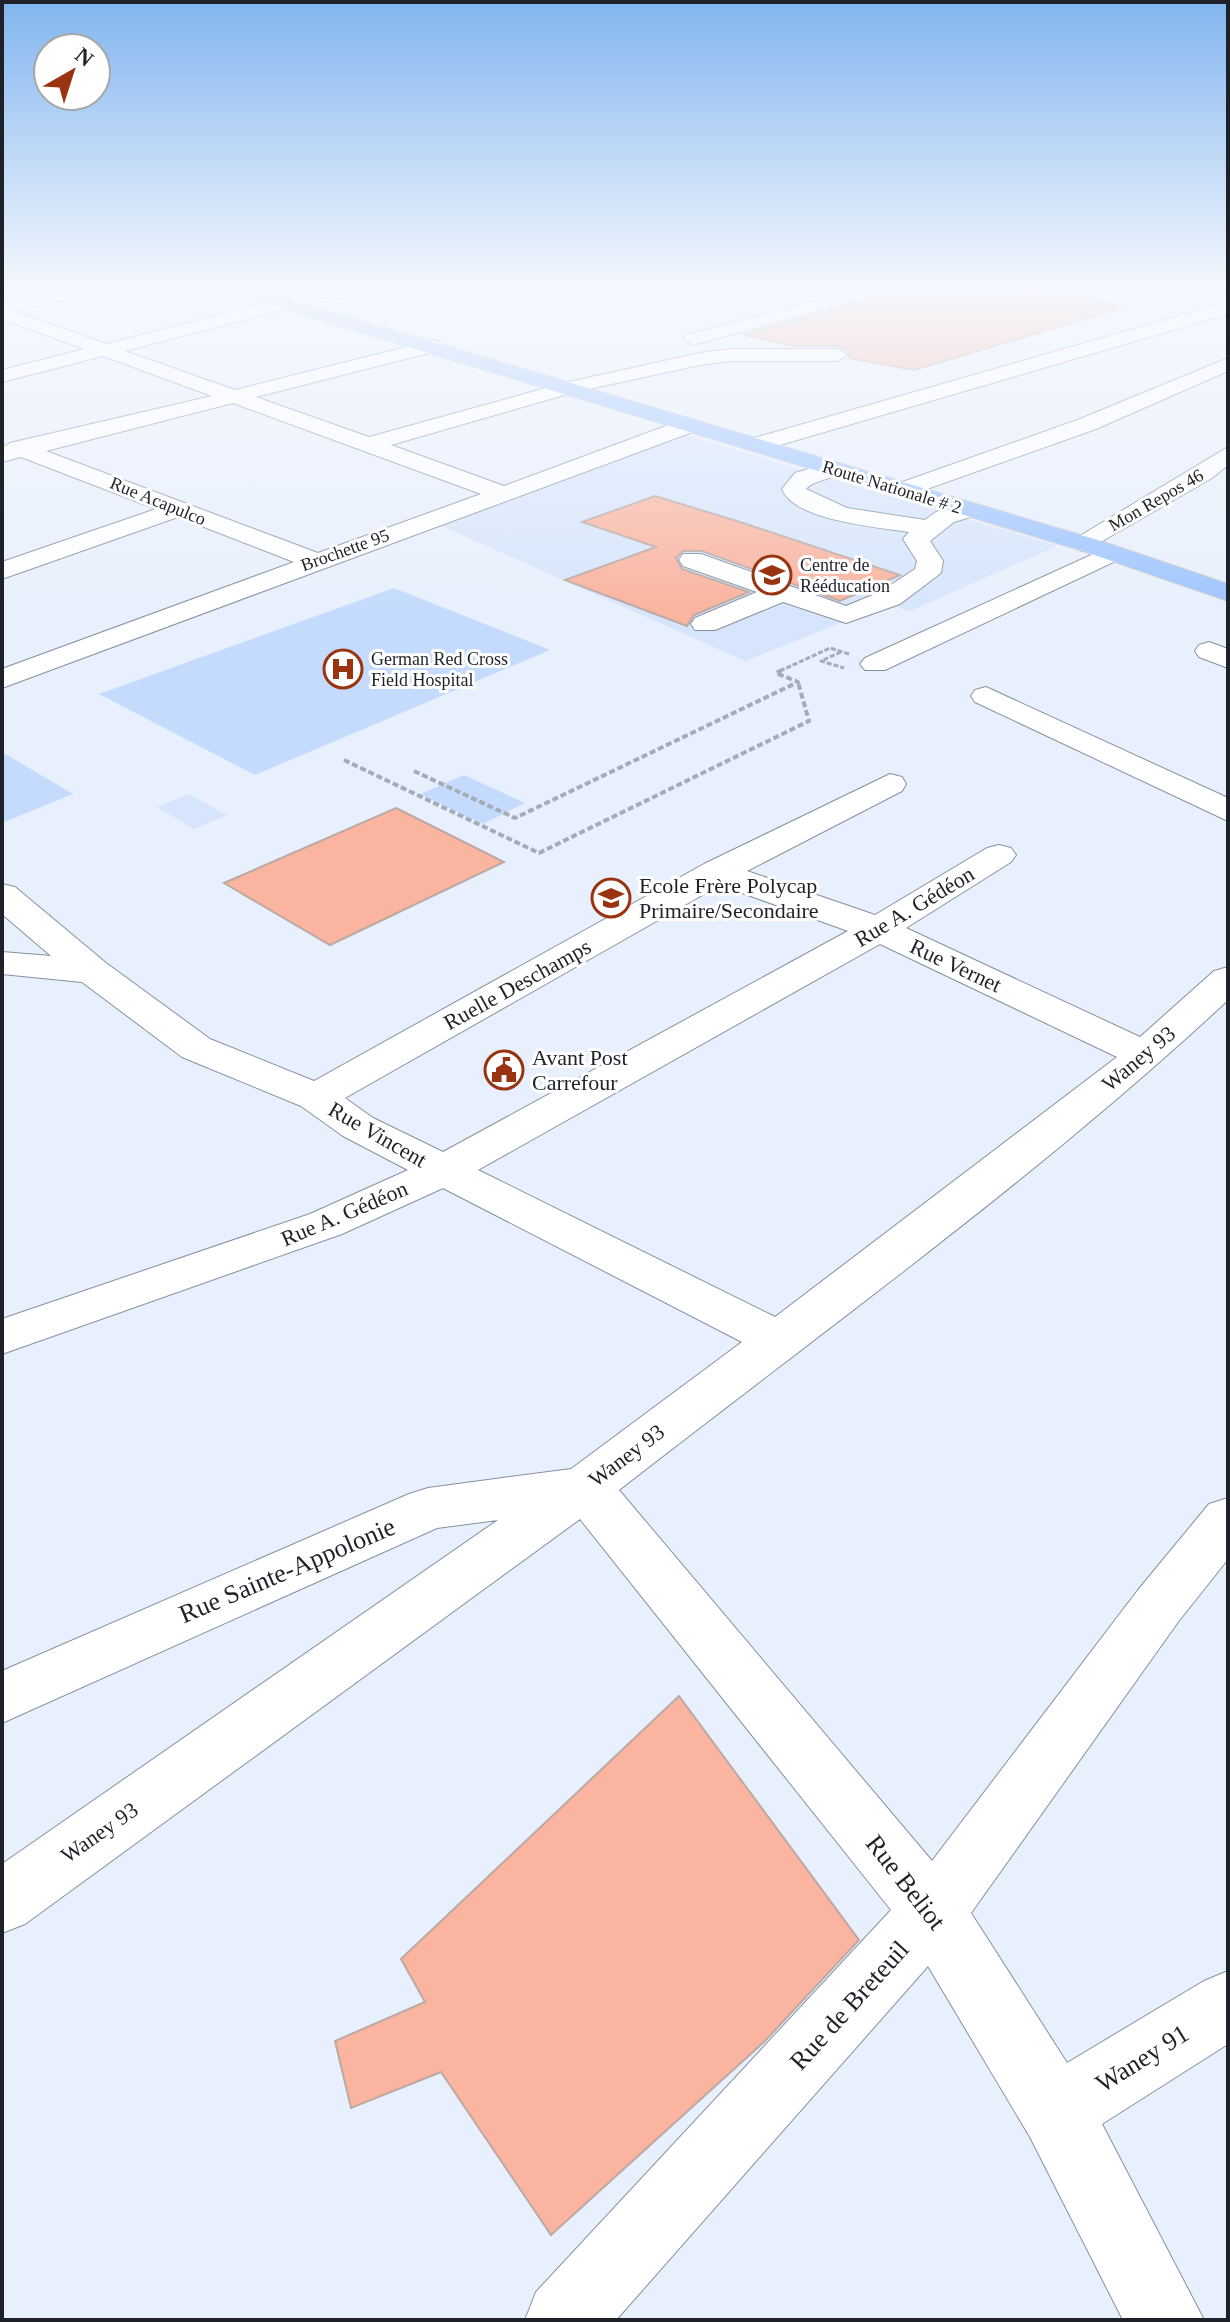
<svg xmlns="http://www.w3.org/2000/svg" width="1230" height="2322" font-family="'Times New Roman',serif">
<rect width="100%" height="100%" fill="#e8f0fd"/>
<g fill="#d7e5fc">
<path d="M683,434l374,112 -147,65 -22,-7 -143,57 -310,-138z"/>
<path d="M189,794l38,21 -33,14 -37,-22z"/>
</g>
<g fill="#c4dbfd">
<path d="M394,588l156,62 -295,125 -156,-81z"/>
<path d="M2,752l71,42 -71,29z"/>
<path d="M464,775l61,28 -42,21 -63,-30z"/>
</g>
<g fill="#fab49f" stroke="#bca9a3" stroke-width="2">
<path d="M895,288h137l93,19 -211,63 -65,-12 1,-6 -12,-6h-44l-50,-11 146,-40z"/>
<path d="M655,496l85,26 160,53 -60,26 -138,-50h-19l-7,7 6,11 67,23 -55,23 -7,11 -122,-46 91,-33 -74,-25z"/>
<path d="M396,808l108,54 -174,83 -106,-62z"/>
<path d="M679,1696l180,244 -94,101 -214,194 -110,-163 -90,36 -16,-67 90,-39 -24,-43z"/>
</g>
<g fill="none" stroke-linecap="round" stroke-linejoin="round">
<g stroke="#87919f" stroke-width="2">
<g id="minor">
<path d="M71,288h34l-3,4 -88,19 92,33 182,-47 53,-9h38l-9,5 -81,15 -164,43 110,39 199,-50 7,2 3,4 -3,4 -185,47 113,40 195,-54 136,-30 29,-4h109l10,6 -10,6h-109l-29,4 -125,27 -184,53 113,41 178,-66 8,-2 11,7 -3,5 -696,258v-19l292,-107 -116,-45 -176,62v-17l154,-53 -135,-52 -19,5v-14l8,-5 202,-47 -109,-40 -101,26v-12l82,-21 -82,-30v-17zM233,403l248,91 -163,59 -272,-102z"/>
<path d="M863,288h29l-3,4 -196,53 -10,-6 3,-4z"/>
<path d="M1228,302v12l-465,136 -8,2 -11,-7 3,-5z"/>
<path d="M1228,358v13l-132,58 -186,66 -8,2 -12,-7 4,-5 186,-66z"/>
<path d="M1228,447v18l-16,13 -122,70 -9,3 -13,-8z"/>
<path d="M831,462l8,2 4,5c-9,12 -27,9 -37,20l41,19 78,12 11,-8 32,-9 12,7 -3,5 -23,7 -24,19 13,20 -2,12 -41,31 -54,19 -63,-21 -68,28h-20l-4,-6 4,-6 62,-26 -74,-26 -4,-6 4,-6h18l145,52 34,-14 35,-23 2,-8 -14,-22 6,-7c-32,-5 -114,-11 -127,-43l13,-16z"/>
<path d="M1113,545l13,8 -4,5 -237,112h-20l-5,-6 5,-6z"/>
<path d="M1209,642l19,7v19l-29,-11 -4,-6 4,-6z"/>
<path d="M986,687l242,111v23l-253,-119 -4,-6 4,-6z"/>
<path d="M890,774l12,3 4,7 -4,7 -155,80 128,44 112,-67 12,-3 12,3 5,7 -5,7 -105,66 234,109 74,-66 14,-4v33c-190,177 -404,330 -609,490l313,371 206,-271 71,-86 19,-6v61l-50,63 -207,291 96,150 137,-82 24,-10v73l-126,80 102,196h-81l-93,-183 -102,-171 -312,354h-91l11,-28 355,-382 -311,-391 -555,405 -23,9v-69l496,-344 -61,8 -435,195v-52l407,-177 19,-6 143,-19 171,-127 -299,-154 -101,46 -340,120v-35l308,-105 98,-44 -65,-34 -42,-30 -119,-49 -100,-75 -80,-8v-22l49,4 -49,-42v-30l13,3 91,76 104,76 104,42 390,-217zM720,885l128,46 -405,221 -70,-34 -28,-20zM880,944l237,113 -342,260 -297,-147z"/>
</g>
</g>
<g stroke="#ceced0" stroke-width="2">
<path id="major" d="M224,288h28l849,253 127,43v17l-145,-50 -856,-259z"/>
</g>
<g stroke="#a5acb7" stroke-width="3" stroke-dasharray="5 2" stroke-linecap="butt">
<path d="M841,652l-20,9 23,7"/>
<path d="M780,671l50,-23 19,6"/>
</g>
<g stroke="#a5acb7" stroke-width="4" stroke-dasharray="6 3" stroke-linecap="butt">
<path d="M344,760l195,93 270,-132 -11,-39"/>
<path d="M414,771l101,47 283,-136 -22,-9 8,-4"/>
</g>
<use href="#minor" fill="#fff" fill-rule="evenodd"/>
<use href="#major" fill="#9fc5fe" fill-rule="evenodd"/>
</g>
<linearGradient id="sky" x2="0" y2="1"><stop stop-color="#82b5ef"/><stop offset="0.47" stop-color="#f5f8fe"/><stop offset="1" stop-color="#f5f8fe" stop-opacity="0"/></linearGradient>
<rect width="1230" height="613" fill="url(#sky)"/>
<defs>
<g id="school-ring" transform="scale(2)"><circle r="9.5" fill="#fff" stroke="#993310" stroke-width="1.5"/><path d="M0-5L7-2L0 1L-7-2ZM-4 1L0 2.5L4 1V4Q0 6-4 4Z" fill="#993310"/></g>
<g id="hospital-ring" transform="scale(2)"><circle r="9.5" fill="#fff" stroke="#993310" stroke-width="1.5"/><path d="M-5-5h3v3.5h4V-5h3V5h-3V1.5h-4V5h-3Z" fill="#993310"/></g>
<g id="civic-ring" transform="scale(2)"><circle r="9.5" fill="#fff" stroke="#993310" stroke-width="1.5"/><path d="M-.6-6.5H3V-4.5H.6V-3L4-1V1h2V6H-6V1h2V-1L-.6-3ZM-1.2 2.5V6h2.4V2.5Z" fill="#993310"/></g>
</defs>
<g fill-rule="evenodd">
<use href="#school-ring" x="772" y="575"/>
<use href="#hospital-ring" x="343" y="669"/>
<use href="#school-ring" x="611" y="898"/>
<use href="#civic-ring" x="504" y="1070"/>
</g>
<g text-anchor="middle" stroke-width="6" stroke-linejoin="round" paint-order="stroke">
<g font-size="18" fill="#1e2228" stroke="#fff">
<text transform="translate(892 487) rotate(17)" y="6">Route Nationale # 2</text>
<text transform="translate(1156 500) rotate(-30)" y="6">Mon Repos 46</text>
<text transform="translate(158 501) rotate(22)" y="6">Rue Acapulco</text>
<text transform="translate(345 550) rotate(-20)" y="6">Brochette 95</text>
</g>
<g font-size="18" fill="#1e2228" stroke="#fff" text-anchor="start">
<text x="800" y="571">Centre de<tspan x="800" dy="21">Rééducation</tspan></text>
<text x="371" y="665">German Red Cross<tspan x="371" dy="21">Field Hospital</tspan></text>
</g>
<g font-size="22" fill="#1e2228" stroke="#fff" text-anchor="start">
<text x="639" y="893">Ecole Frère Polycap<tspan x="639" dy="25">Primaire/Secondaire</tspan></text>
<text x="532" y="1065">Avant Post<tspan x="532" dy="25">Carrefour</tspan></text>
</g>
<g font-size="22" fill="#1e2228" stroke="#fff">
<text transform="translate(914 906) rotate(-31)" y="8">Rue A. Gédéon</text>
<text transform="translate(956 965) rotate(25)" y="8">Rue Vernet</text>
<text transform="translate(517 984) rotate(-29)" y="8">Ruelle Deschamps</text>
<text transform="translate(1138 1058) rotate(-40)" y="8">Waney 93</text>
<text transform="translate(378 1134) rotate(30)" y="8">Rue Vincent</text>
<text transform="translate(344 1213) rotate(-23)" y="8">Rue A. Gédéon</text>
<text transform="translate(626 1455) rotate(-37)" y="8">Waney 93</text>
<text transform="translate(99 1832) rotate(-35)" y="8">Waney 93</text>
</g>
<g font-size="26" fill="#1e2228" stroke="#fff">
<text transform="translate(287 1570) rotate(-23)" y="9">Rue Sainte-Appolonie</text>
<text transform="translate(906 1882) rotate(52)" y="9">Rue Beliot</text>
<text transform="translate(849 2005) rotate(-48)" y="9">Rue de Breteuil</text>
<text transform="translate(1142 2058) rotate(-32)" y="9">Waney 91</text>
</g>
</g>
<rect width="1230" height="2322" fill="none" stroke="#1e2228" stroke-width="8"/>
<g transform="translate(72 72) rotate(39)"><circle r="38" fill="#ffffff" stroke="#a5a7a9" stroke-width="2"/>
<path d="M0-6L14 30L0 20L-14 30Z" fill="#993310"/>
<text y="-12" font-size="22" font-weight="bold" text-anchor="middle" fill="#1e2228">N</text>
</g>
</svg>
